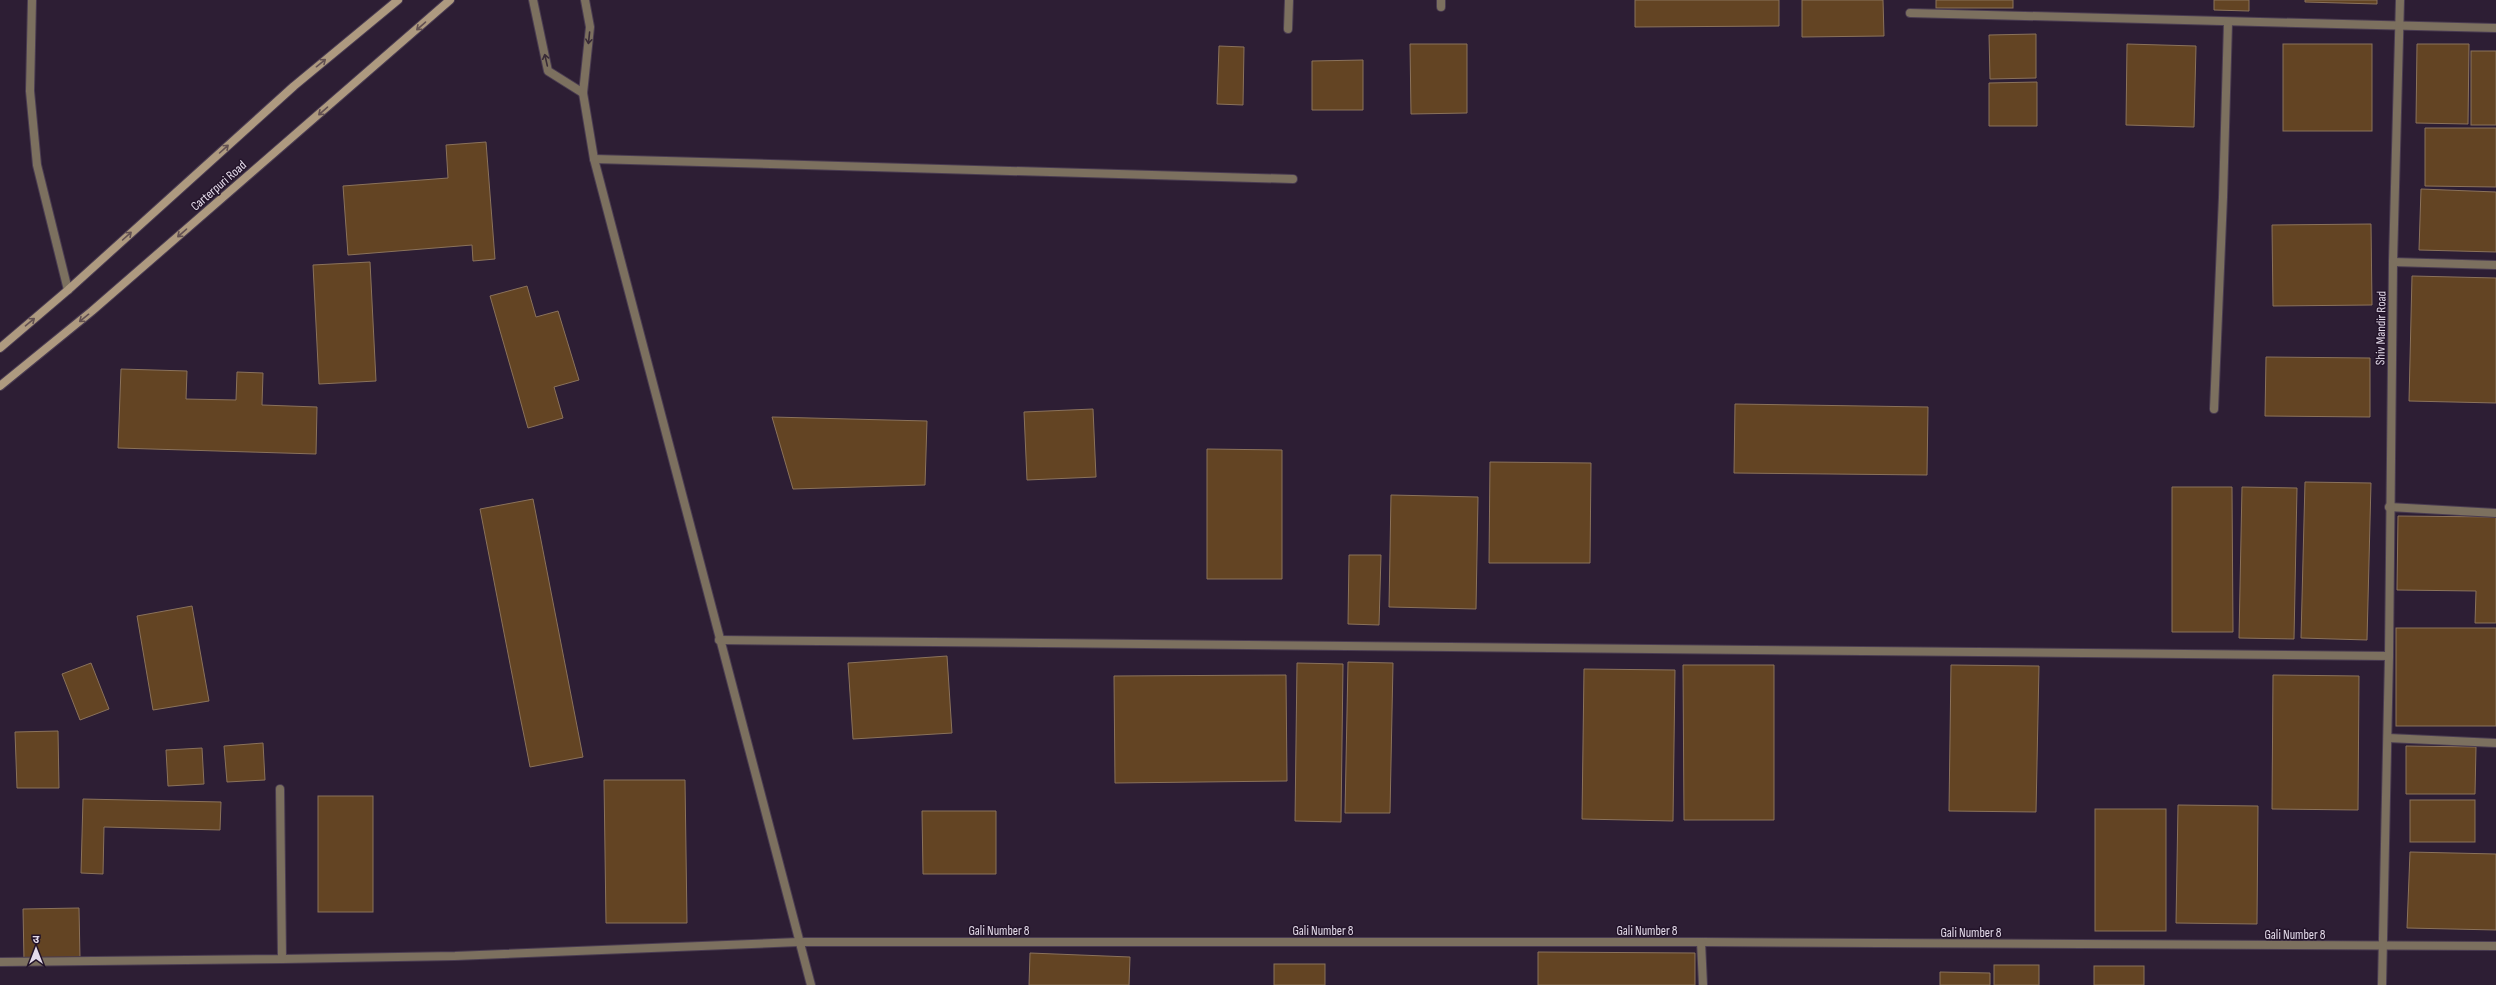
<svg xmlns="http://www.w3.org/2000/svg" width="2496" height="985" font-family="'Sofia Sans Condensed','Noto Sans Devanagari',sans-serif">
<rect width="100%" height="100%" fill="#2d1e34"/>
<g fill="#634423" stroke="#8a725b">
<path d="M1635,0h144v26l-144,1z"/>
<path d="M1802,0h81l1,36 -82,1z"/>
<rect x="1936" y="0" width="77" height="8"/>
<path d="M2214,0h35v11l-35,-1z"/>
<path d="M2305,0h72v4l-72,-2z"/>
<path d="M2036,34v44l-46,1 -1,-44z"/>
<path d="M1410,44h57v69l-56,1z"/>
<path d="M2127,44l69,2 -2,81 -68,-2z"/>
<rect x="2283" y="44" width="89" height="87"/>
<path d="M2417,44h52l-1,80 -52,-1z"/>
<path d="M1219,46l25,1 -1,58 -26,-1z"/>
<rect x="2471" y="51" width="25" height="74"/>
<path d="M1363,60v50h-51v-49z"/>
<path d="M2037,82v44h-48v-43z"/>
<path d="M2425,128h71v59l-71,-1z"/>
<path d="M486,142l9,117 -22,2 -1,-16 -124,10 -5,-69 105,-8 -2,-33z"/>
<path d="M2421,189l75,3v60l-77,-2z"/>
<path d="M2371,224l1,81 -99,1 -1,-81z"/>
<path d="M370,262l6,119 -57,3 -6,-119z"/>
<path d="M2412,276l84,2v125l-87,-2z"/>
<path d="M527,286l9,31 22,-6 21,69 -25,7 9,31 -35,10 -38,-132z"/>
<path d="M2266,357l104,1v59l-105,-1z"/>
<path d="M121,369l66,2 -1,28 50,1 1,-28 26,1 -1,32 55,2 -1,47 -198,-6z"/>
<path d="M1735,404l193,3 -1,68 -193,-2z"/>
<path d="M1093,409l3,68 -69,3 -3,-68z"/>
<path d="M772,417l155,4 -2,64 -132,4z"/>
<path d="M1207,449l75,1v129h-75z"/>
<path d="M1490,462l101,1 -1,100h-101z"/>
<path d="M2305,482l66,1 -4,157 -66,-2z"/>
<path d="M2172,487h60l1,145h-61z"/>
<path d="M2242,487l55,1 -3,151 -55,-1z"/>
<path d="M1391,495l87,2 -2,112 -87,-2z"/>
<path d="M533,499l50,258 -53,10 -50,-258z"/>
<path d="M2398,516l98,1v106h-21l1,-32 -79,-1z"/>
<path d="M1349,555h32l-2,70 -31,-1z"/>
<path d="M192,606l17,95 -56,9 -16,-94z"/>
<rect x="2396" y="628" width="100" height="98"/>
<path d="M947,656l5,77 -99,6 -5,-76z"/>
<path d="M1348,662l45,1 -3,150h-45z"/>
<path d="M91,663l18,46 -29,11 -18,-46z"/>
<path d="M1297,663l46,1 -2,158 -46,-1z"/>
<path d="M1683,665h91v155h-90z"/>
<path d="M1951,665l88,1 -3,146 -87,-1z"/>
<path d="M1584,669l91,1 -2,151 -91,-2z"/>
<path d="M1286,675l1,106 -172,2 -1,-107z"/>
<path d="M2273,675l86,1 -1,134 -86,-1z"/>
<path d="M58,731l1,57h-42l-2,-56z"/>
<path d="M263,743l2,37 -38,2 -3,-36z"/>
<path d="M2406,746l70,1 -1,47h-69z"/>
<path d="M202,748l2,36 -36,2 -2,-36z"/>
<path d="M604,780h81l2,143h-81z"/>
<rect x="318" y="796" width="55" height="116"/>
<path d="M83,799l138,3 -1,28 -116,-3 -1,47 -22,-1z"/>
<rect x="2410" y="800" width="65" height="42"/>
<path d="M2178,805l80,1 -1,118 -81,-1z"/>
<rect x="2095" y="809" width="71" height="122"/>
<path d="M922,811h74v63h-73z"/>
<path d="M2410,852l86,2v76l-89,-2z"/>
<path d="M79,908l1,51 -56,2 -1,-52z"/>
<path d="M1538,952l157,1v32h-157z"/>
<path d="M1030,953l100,4 -1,28h-100z"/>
<rect x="1274" y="964" width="51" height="21"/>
<rect x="1994" y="965" width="45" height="20"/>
<rect x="2094" y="966" width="50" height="19"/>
<path d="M1940,972l50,1v12h-50z"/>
</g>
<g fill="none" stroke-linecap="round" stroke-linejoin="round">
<g stroke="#4a3c51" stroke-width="10">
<g id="service">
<path d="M32,0l-2,91 7,74 31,125"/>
<path d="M594,159l699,20"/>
<path d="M282,959l173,-3 344,-14"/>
<path d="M0,962l282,-3 -2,-170"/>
</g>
</g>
<g stroke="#4a3c51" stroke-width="10">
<g id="minor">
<path d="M533,0l15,71 35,22"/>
<path d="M585,0l5,27 -7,66 11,66 217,826"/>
<path d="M1441,7v-7"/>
<path d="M1910,13l586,15"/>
<path d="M1288,29l1,-29"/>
<path d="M2393,262l103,3"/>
<path d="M2214,409l9,-212 5,-174"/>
<path d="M2389,507l107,6"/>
<path d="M719,640l1670,16"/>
<path d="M2388,738l108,5"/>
<path d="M799,942h902l795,4"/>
<path d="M1701,942l2,43"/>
<path d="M2382,985l7,-329 4,-394 7,-262"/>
</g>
</g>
<g stroke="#4a3c51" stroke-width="10">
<g id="secondary">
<path d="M0,348l68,-58 226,-204 104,-86"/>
<path d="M0,386l92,-75 358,-311"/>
</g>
</g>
<use href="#service" stroke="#7c705f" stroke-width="8"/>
<use href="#minor" stroke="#7c705f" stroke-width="8"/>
<use href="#secondary" stroke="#ae9a80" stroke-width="8"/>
</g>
<defs><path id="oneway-shaft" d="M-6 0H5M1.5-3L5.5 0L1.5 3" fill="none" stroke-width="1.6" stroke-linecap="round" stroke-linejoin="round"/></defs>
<g stroke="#625051">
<use href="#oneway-shaft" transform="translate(421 26) rotate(139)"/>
<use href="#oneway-shaft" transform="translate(321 63) rotate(-39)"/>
<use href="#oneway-shaft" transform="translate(323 111) rotate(139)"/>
<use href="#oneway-shaft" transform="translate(224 149) rotate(-42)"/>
<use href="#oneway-shaft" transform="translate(182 233) rotate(139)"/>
<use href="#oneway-shaft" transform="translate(127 236) rotate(-42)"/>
<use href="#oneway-shaft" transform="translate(84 318) rotate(141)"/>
<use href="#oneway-shaft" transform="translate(30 322) rotate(-40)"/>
</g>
<g stroke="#392b37">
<use href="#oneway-shaft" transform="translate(589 38) rotate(96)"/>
<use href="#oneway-shaft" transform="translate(546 60) rotate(-103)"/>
</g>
<g text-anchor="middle" stroke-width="3" stroke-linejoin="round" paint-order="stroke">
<g font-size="13" fill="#e4dbea" stroke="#23142a">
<text transform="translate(218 185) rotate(-41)" y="5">Carterpuri Road</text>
<text transform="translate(2380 328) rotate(-89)" y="5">Shiv Mandir Road</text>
<text x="999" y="935">Gali Number 8</text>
<text x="1323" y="935">Gali Number 8</text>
<text x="1647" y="935">Gali Number 8</text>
<text x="1971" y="937">Gali Number 8</text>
<text x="2295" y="939">Gali Number 8</text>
</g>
</g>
<g transform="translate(36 949)" stroke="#23142a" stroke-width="3" paint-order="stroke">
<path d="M0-3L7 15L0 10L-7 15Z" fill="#e4dbea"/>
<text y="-6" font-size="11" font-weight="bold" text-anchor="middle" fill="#e4dbea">उ</text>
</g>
</svg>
